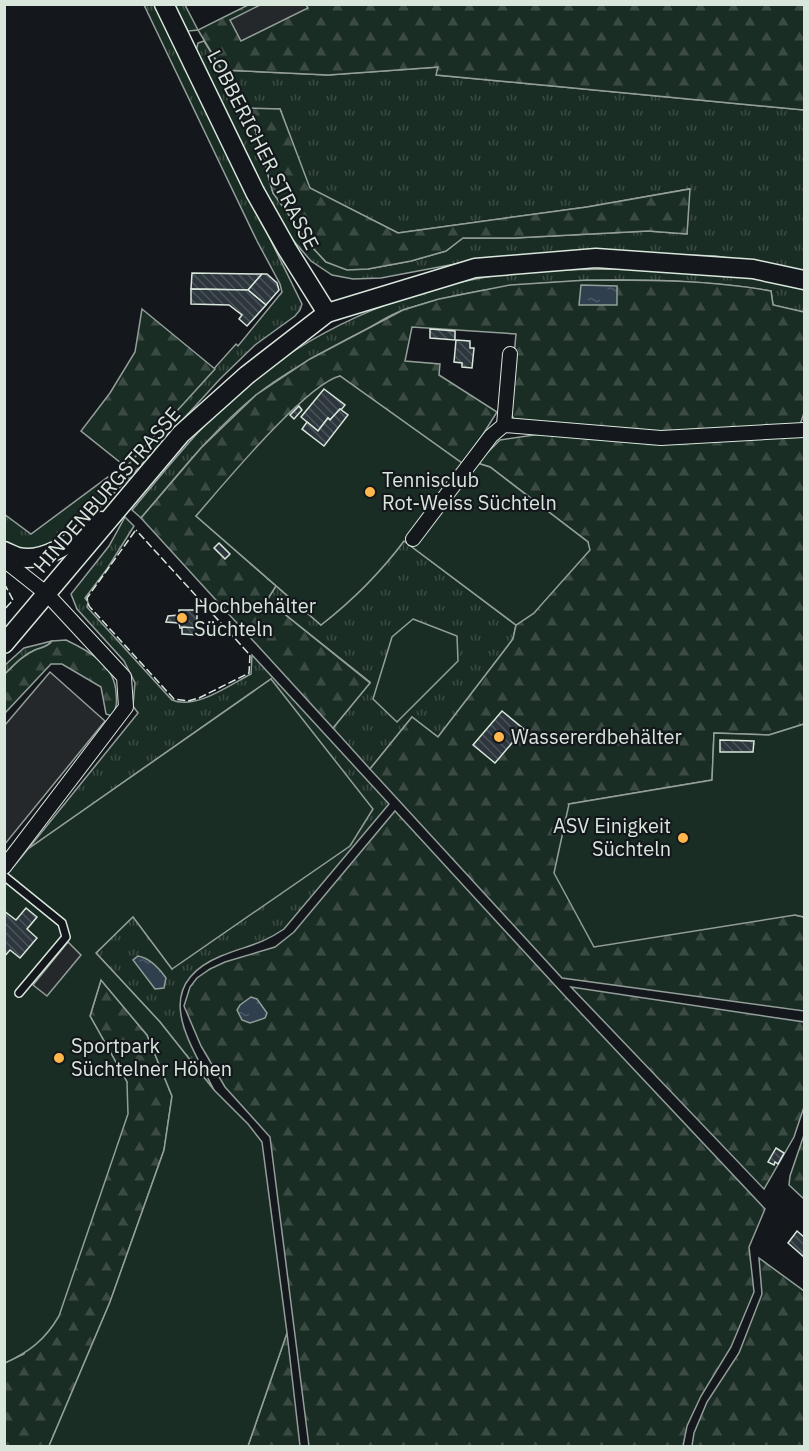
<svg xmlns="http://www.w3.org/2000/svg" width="809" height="1451" font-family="'IBM Plex Sans',sans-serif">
<defs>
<pattern id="grass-tufts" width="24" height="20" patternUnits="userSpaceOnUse" patternTransform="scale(1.5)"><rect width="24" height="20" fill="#1a2d24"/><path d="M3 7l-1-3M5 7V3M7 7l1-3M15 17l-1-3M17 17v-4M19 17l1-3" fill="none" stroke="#3b4b43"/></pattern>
<pattern id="forest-firs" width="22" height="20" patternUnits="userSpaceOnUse" patternTransform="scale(1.5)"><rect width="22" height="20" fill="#1a2d24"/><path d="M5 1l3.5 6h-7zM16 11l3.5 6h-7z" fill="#3b4b43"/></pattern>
<pattern id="water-ripples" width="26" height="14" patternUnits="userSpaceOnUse" patternTransform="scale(1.5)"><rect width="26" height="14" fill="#2f3f4d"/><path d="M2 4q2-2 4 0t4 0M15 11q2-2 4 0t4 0" fill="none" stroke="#4c5b66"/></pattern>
<pattern id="building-back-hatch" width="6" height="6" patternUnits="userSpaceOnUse" patternTransform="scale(1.5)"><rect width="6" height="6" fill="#2c363c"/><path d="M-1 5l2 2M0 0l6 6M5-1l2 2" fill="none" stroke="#4a5358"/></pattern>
</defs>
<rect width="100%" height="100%" fill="#14181c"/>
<g fill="url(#grass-tufts)" stroke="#939e99" stroke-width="1.5" fill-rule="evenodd">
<path d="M144,5h11l147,299 -2,6 -5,6 -40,29 -35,34 -89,97 -56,56 -43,20 -27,-6 -1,-32 27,20 77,-57 18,-10 110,-123 2,2 44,-54 -2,-8 -23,-43z"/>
<path d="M174,5h11l13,25 -10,1z"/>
<path d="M204,41l18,29 106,5 111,-8 -2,8 367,35v163l-15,-5 -73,-12 -118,-4 -106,5 -111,21 -28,1 -21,-4 -21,-14 -18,-21 -22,-32 -75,-157 2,-8zM247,109h33l29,79 89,45 189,-26 102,-18 -2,45 -39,-3 -134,7h-52l-16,13 -35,10 -43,8 -42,-7 -13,-14 -40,-55 -21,-75z"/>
<path d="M601,269l111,1 92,17v25l-31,-7 -2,-14c-50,-9 -99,-11 -150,-11 -73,1 -145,6 -215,29 -16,5 -31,16 -45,23 -36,19 -73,38 -105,63 -44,36 -79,81 -115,123l-9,-8c38,-45 75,-93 121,-130 72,-57 162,-94 253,-106 31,-4 64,-4 95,-5z"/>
<path d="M125,517l9,9 -27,43 -22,29 3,4 -1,5 85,93c24,10 57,-15 79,-26l1,-19 137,149 -105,125c-23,16 -39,17 -63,27 -72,30 -32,85 -7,134l-54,-68 -64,-69 37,-37 39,53 99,-290 -243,170 110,-136 -5,-7 2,-23 -11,-22 -47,-52 -6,-15 38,-48z"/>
<path d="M404,541l112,84 -3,14 -75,98 -26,-20 -42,52 -37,-41 37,-46 -103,-82 9,-14 45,39c31,-25 59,-52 83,-84z"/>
<path d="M52,641c-4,6 -10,6 -17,9 -12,5 -21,15 -30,24v-9l19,-17z"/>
</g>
<g fill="url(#forest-firs)" stroke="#939e99" stroke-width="1.5">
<path d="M250,4l554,1v105l-368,-35 2,-8 -110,8 -106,-5 -24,-40z"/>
<path d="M247,108l33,1 30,79 88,45 189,-26 103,-18 -3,45 -39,-3 -134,7h-51l-17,13 -35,10 -43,8 -21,1 -21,-8 -13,-14 -40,-55 -21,-75z"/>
<path d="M587,280c62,0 123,0 184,11l2,14 31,7v101l-4,12 -97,7 -94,-1 -95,-12 -5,-9 7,-76 -104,-7 -7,34 35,3 -1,11 58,37 -15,24 -20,27 -122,-87 -144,140 80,70 -9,14 103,83 -37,45 -192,-210 60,-70 55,-53 54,-36 93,-49 36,-11 71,-14z"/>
<path d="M142,309l73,60 -89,98 -45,-36 29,-38 25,-41z"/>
<path d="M541,434l263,1v289l-35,11 -55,-2 -2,47 -143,24 226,111 9,2v94l-242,-33 -192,-209 42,-52 26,20 75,-98 3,-14 18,-12 54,-71 -98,-75 -13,-4 23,-23z"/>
<path d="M66,640c23,11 49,25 50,53 1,10 1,14 -4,23l-6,-2 -5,-27 -39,-23h-11l-46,49v-39c9,-9 18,-19 30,-24 7,-3 13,-3 17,-9z"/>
<path d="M395,811l167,182 203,216 -16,38 5,45 -23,55 -30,49 -14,30 -4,20h-374l-39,-309 -45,-50 -24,-41 -17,-40 6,-19 7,-9 13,-9 15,-7 50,-15 19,-15z"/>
<path d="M101,980l46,55 25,61 -8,54 -54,152 -61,144h-44l-1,-83 20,-9 103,-272 -37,-66z"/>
<path d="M571,987l233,35v85l-10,30 -30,52z"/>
<path d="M804,1135v64l-15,-14 1,-9z"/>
<path d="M759,1258l45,33v155h-112l2,-13 13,-31 32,-49 23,-59z"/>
<path d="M287,1333l13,113h-52z"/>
</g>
<g fill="#1a2d24" stroke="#939e99" stroke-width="1.5">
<path d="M340,376l122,87h15l13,4 98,75 2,8 -56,63 -18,12 -112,-84c-24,32 -52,60 -83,84l-125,-109c26,-30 110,-132 144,-140z"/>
<path d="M413,619l44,17 1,25 -61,61 -24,-23 19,-62z"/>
<path d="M271,679l102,130 -23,37 -178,123 -39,-52 -37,36 64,69 54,68 34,34 14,18 25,191 -39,113h-199l61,-144 54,-152 8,-54 -25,-61 -46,-55 -11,36 37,66 1,32 -69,202c-14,24 -30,36 -54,47v-486l23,-28z"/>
<path d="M804,724v193l-9,-2 -201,32 -40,-74 15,-69 143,-24 2,-47 55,2z"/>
</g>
<g fill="#24282b" stroke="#939e99" stroke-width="1.5">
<path d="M260,5h46l2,3 -67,33 -11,-21z"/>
<path d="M50,672l55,49 -100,123v-119z"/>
<path d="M68,942l13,13 -34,41 -14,-11z"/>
</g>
<g fill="url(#water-ripples)" stroke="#939e99" stroke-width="1.5">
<path d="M581,285l36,1v19h-38z"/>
<path d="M138,956c12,2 21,12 28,22l-2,10 -9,1 -22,-29z"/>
<path d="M251,997l6,2 10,14 -2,5 -15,5 -8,-3 -5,-10 3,-5z"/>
</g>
<g fill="url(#building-back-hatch)" stroke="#d8e6dc" stroke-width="1.5">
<path d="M192,273l70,1 -14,16 -57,-1z"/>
<path d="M262,274h5l10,9 2,7 -13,15 -18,-15z"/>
<path d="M191,289l57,1 18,15 -19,21 -8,-7 3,-4 -13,-10 -38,-1z"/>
<path d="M430,329l25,2v9l-25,-2z"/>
<path d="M456,340l14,1v7h4l-2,20 -10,-1v-4l-8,-1z"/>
<path d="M324,389l21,16 -4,5 -1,-1 -10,11 -2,-2 -10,13 -17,-14z"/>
<path d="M299,406l3,4 -8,9 -4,-4z"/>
<path d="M340,409l8,6 -24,31 -22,-17 5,-7 11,9 10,-13 2,2z"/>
<path d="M219,543l11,11 -5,5 -11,-11z"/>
<path d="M179,610h18v18h-17l-1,-5 -13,-1 2,-6 11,-1z"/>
<path d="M182,627l15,1v7l-15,-1z"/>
<path d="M502,711l22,18 -29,34 -22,-18z"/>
<path d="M720,740l34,1 -1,11h-33z"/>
<path d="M26,908l11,9 -10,12 10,9 -17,20 -10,-8 -6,7v-46l12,9z"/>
<path d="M776,1148l8,5 -6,11 -3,-2 -1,3 -6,-3z"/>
<path d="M797,1231l7,6v20l-16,-14z"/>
</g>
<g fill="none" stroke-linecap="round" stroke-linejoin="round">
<g stroke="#d8e6dc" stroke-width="10">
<path id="service" d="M4,876l58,47 4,14 -47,56"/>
</g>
<g stroke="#d8e6dc" stroke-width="16">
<g id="minor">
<path d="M504,425l6,-71"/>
<path d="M413,539l78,-103 13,-11 157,13 143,-8"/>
<path d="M4,560l43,34 77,83 2,30 -122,160"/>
</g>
</g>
<g stroke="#d8e6dc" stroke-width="21">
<g id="secondary">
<path d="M164,4l91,188 32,57 40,64"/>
<path d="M4,551c5,2 10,5 14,6 29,7 61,-21 83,-36"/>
<path d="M4,644l177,-210 66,-59 80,-62 148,-45 121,-10 157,11 51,11"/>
</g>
</g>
<use href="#service" stroke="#14181c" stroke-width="7"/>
<use href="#minor" stroke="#14181c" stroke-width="14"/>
<use href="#secondary" stroke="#14181c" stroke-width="18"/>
<g stroke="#d8e6dc" stroke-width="1.5" stroke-dasharray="8 3" stroke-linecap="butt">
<path d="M135,531l-48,67 2,8 85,93 14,2 11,-3 50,-25 1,-18 -114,-125"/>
<path d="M4,583l9,17 -9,10"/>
</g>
</g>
<g fill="#ffb74d" stroke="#14181c" stroke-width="2">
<circle cx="370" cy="492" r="6"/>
<circle cx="182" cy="618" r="6"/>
<circle cx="499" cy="737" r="6"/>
<circle cx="683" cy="838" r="6"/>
<circle cx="59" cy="1058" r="6"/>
</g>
<g text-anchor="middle" stroke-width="4.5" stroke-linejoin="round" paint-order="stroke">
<g font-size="20" fill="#d8e6dc" stroke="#14181c">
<text transform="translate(263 150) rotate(63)" y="7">LOBBERICHER STRASSE</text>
<text transform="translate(107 490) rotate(-49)" y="7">HINDENBURGSTRASSE</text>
</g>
<g font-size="20" fill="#d8e6dc" stroke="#14181c" text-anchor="start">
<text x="382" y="487">Tennisclub<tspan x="382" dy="23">Rot-Weiss Süchteln</tspan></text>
<text x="194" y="613">Hochbehälter<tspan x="194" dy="23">Süchteln</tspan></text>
<text x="511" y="744">Wassererdbehälter</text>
<text x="671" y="833" text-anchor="end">ASV Einigkeit<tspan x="671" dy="23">Süchteln</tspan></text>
<text x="71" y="1053">Sportpark<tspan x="71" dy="23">Süchtelner Höhen</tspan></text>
</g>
</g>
<rect width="809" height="1451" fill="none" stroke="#d8e6dc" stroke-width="12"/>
</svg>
